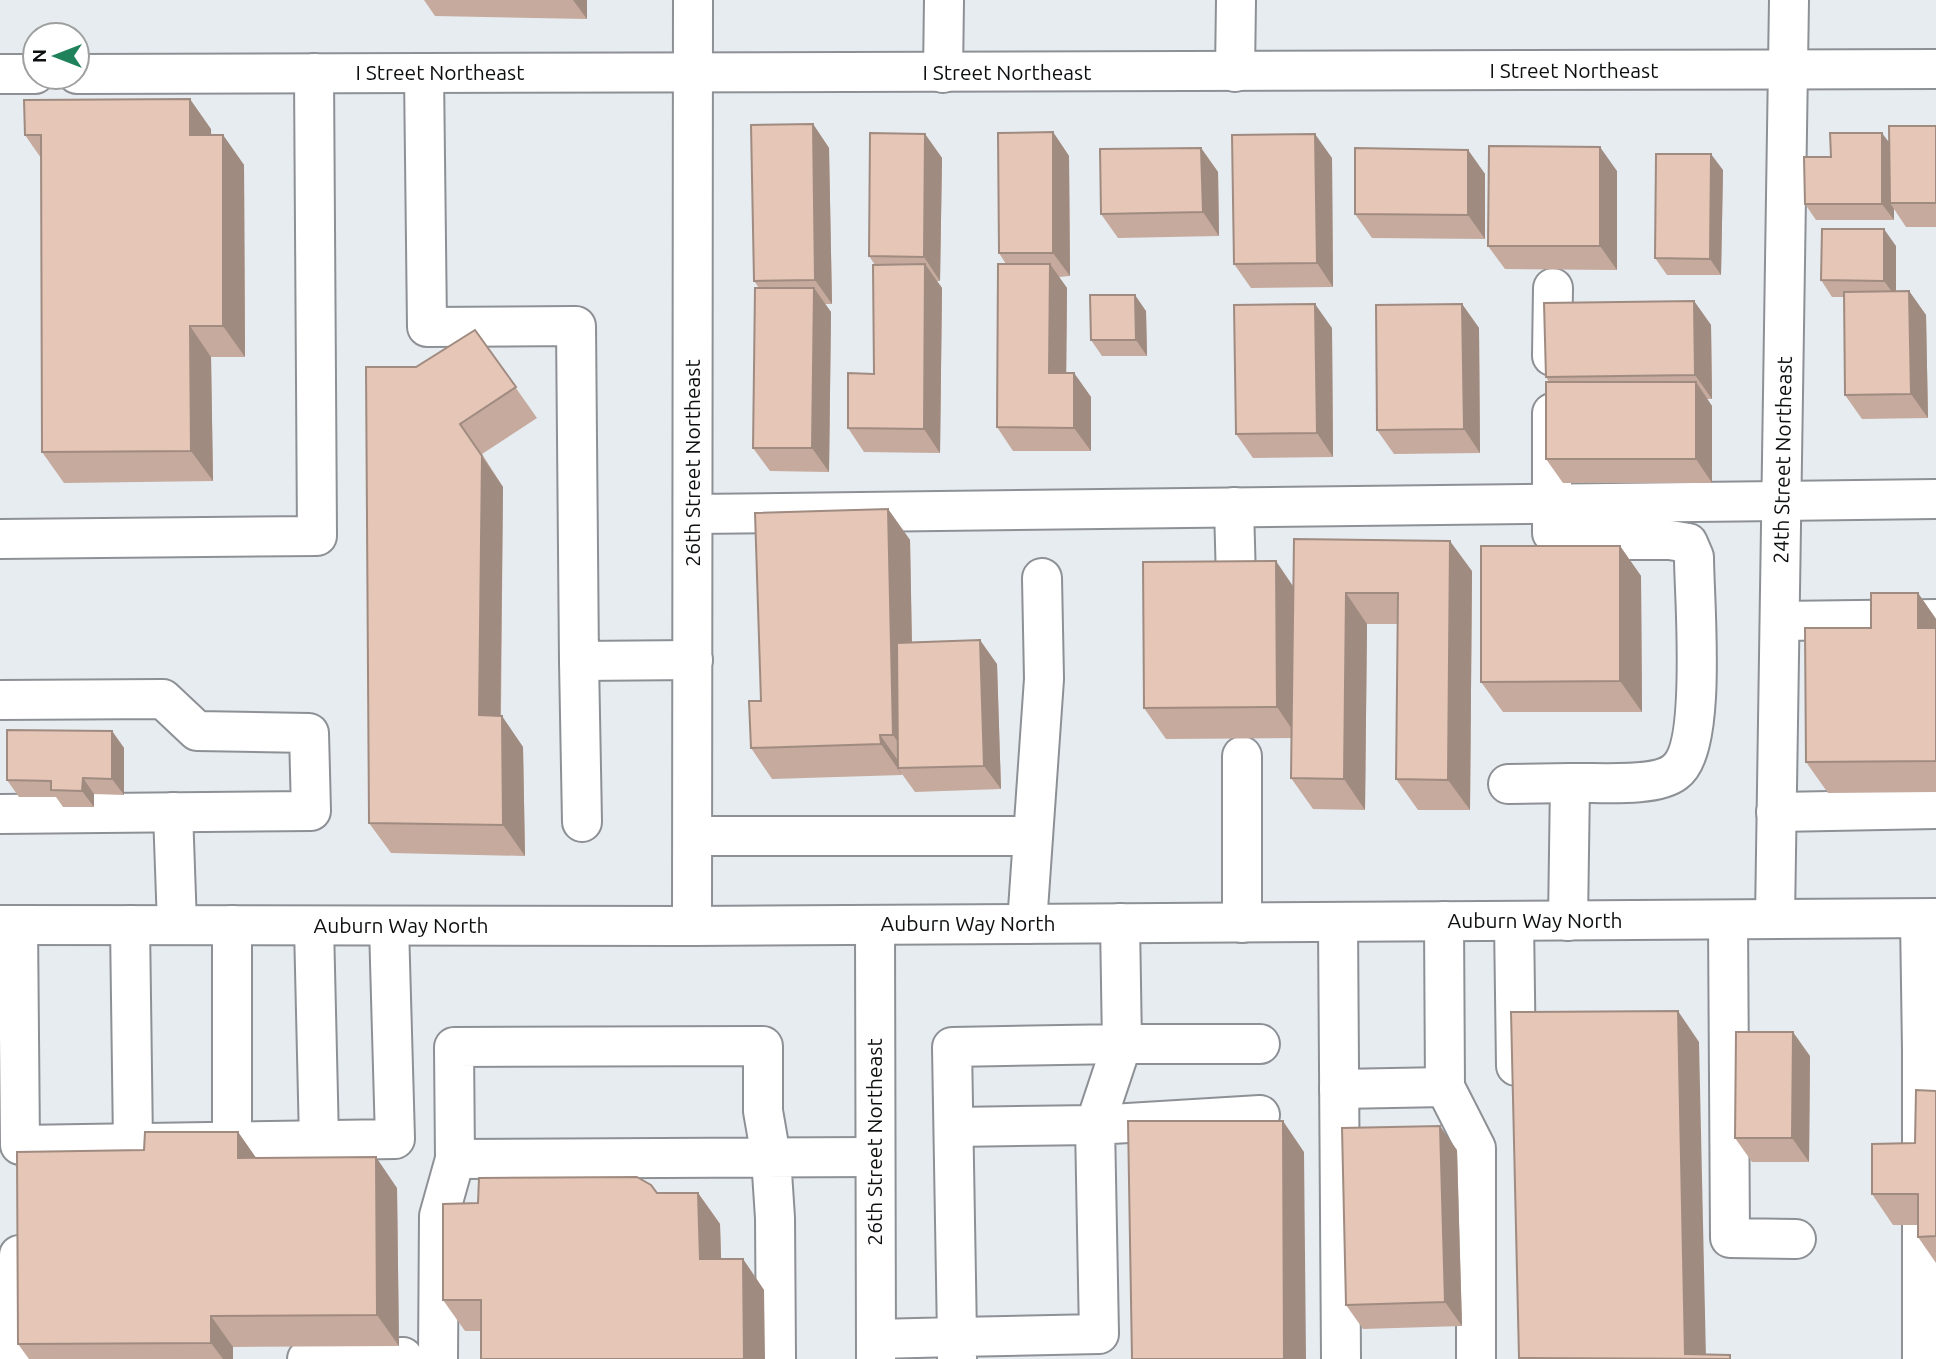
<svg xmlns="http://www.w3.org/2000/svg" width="1936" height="1359" font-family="Ubuntu,sans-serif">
<rect width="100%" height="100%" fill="#e7ecf1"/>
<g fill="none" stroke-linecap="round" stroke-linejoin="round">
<g stroke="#8d9196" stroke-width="42">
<g id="minor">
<path d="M1235,72l1,-72"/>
<path d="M424,73l3,254 149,-1 3,335 114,-1"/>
<path d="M943,73l1,-73"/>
<path d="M0,74h35"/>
<path d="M77,74l1859,-5"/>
<path d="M1552,356l1,-68"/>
<path d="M1552,413v120l6,7h112l18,3 6,14c0,42 14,191 -19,215 -20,16 -79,10 -105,11l-2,138"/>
<path d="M1234,507l2,73"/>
<path d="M693,514l1243,-15"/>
<path d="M0,539l317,-3 -3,-463"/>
<path d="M1780,621l156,-2"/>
<path d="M579,661l3,161"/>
<path d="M0,700l163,-1 34,32 112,2 2,78 -311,3"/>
<path d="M1242,756v167"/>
<path d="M1508,784l62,-1"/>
<path d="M173,812l4,113"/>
<path d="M1776,812l160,-3"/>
<path d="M693,836h340"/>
<path d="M1775,919l14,-919"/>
<path d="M1920,919l2,130h14"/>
<path d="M1728,920l2,318 66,1"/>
<path d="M1444,921l1,166 31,61v211"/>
<path d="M1514,921l2,145"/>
<path d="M1338,922l3,437"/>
<path d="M1027,924l17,-245 -2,-101"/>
<path d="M130,925l3,218"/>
<path d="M232,925v216"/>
<path d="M875,925l1,434"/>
<path d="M18,926l2,219 375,-6 -6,-213"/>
<path d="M314,926l5,214"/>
<path d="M692,926l1,-926"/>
<path d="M1922,1049v93"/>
<path d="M1339,1089l106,-2"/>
<path d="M954,1127l141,-2 27,-81h138"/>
<path d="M1922,1225v134"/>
<path d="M876,1339l81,-2 -5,-290 170,-3 -2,-121"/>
<path d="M18,1359l1,-104"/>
<path d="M307,1359l96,-2"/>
<path d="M438,1359l1,-143 16,-57"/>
<path d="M776,1359l-1,-141 -4,-61 -8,-46v-65l-309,1 1,112 420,-2"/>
<path d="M957,1359v-22l142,-3 -4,-209 165,-10"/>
</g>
</g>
<g stroke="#8d9196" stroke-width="42">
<path id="major" d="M0,925l692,1 1244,-8"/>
</g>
<use href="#minor" stroke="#fff" stroke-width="38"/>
<use href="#major" stroke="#fff" stroke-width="38"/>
</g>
<g fill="#c5aa9d">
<path d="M424,0h163v19l-152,-3z"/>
<path d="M813,124l16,24 3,156h-7l6,8 -2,160 -59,-1 -17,-23 6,-160 -5,-7z"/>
<path d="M1936,126v101h-30l-12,-18v11h-78l-11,-16 84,-62z"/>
<path d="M211,129v6h12l21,30 1,192h-34l2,124 -149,2 -22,-31 -1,-294 -16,-23z"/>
<path d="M1053,132l16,24 1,120 -11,1 8,11 -1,85h8l17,24v54h-78l-16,-24 9,-163 -7,-11z"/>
<path d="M925,134l17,24 -2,123h-3l5,7 -2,165 -76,-1 -16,-24 26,-54 1,-109 -6,-9z"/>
<path d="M1201,148l17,24 1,64 -101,2 -17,-24z"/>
<path d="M1468,150l17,24v65l-113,-1 -17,-24z"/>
<path d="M1332,158l1,129 -82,1 -17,-24z"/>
<path d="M1723,170l-2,105h-54l-12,-17z"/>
<path d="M1617,171v99l-112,-1 -17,-23z"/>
<path d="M1896,246v45h13l17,24 2,103 -66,1 -17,-24 -1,-98h-12l-11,-17z"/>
<path d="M1694,301l17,24 1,74h-5l5,7v77h-149l-17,-24 3,-77 -3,-5z"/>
<path d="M1462,304l17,24 1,125 -86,1 -17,-24z"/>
<path d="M1146,311l1,45h-45l-11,-16z"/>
<path d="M1332,328l1,129 -80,1 -17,-24z"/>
<path d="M475,330l62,88 -55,36 21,33 -2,229 22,31 2,109 -134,-3 -22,-30 47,-456z"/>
<path d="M888,509l22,31 2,102 85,22 4,125 -86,3 -13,-18v1l-130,4 -21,-31 10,-47z"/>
<path d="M1620,546l21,30 1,136h-139l-22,-30z"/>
<path d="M1472,571l-2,239h-52l-22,-31 2,-155h-31l-2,186 -52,-1 -22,-31 1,-40 -126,1 -22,-31 149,-122z"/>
<path d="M1918,593l18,26v173l-108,1 -22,-31 65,-134z"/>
<path d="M112,731l12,17v47l-30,-1v13h-31l-7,-10h-37l-12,-17z"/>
<path d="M1810,1056l-1,106h-57l-17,-24z"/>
<path d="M1936,1091v172l-18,-26v-12h-25l-21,-31 43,-51z"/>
<path d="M238,1132l18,26 141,30 2,158 -166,1v12h-204l-11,-15 126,-194z"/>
<path d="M1457,1150l5,176 -99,3 -17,-24z"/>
<path d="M657,1193h41l22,31 1,35h22l21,31 -283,41h-16l-22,-31 35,-97z"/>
</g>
<g fill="#a08b80">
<path d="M573,0h14v19z"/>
<path d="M190,99l21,30 1,36 -22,-30z"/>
<path d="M813,124l16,24 3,156 -17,-24z"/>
<path d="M1053,132l16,24 1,120 -17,-23z"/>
<path d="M1882,133l12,16 -4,54 4,6v11l-12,-16z"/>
<path d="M925,134l17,24 -2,123 -16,-24z"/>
<path d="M1315,134l17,24 1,129 -16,-24z"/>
<path d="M223,135l21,30 1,192 -22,-31z"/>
<path d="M1600,147l17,24v99l-17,-24z"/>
<path d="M1201,148l17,24 1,64 -16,-24z"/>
<path d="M1468,150l17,24v65l-17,-24z"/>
<path d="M1711,154l12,16 -2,105 -11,-16z"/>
<path d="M1884,229l12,17v51l-12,-16z"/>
<path d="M925,264l17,24 -2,165 -16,-24z"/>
<path d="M1050,264l17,24 -1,109 -17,-24z"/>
<path d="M814,288l17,24 -2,160 -17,-24z"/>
<path d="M1909,291l17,24 2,103 -17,-24z"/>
<path d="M1135,295l11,16 1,45 -11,-16z"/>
<path d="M1694,301l17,24 1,74 -17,-24z"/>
<path d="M1315,304l17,24 1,129 -16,-24z"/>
<path d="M1462,304l17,24 1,125 -16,-24z"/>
<path d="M190,326l21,31 2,124 -22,-30z"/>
<path d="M1074,373l17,24v54l-17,-23z"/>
<path d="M1696,382l16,24v77l-16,-24z"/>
<path d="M460,424l43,63 -3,259 -21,-31z"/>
<path d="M888,509l22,31 4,226 -21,-31z"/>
<path d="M1450,541l22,30 -2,239 -22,-30z"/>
<path d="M1620,546l21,30 1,136 -22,-31z"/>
<path d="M1276,561l21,31 1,146 -21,-31z"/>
<path d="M1346,593l21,31 -2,186 -21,-31z"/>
<path d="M1918,593l18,26v36l-18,-27z"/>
<path d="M980,640l17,24 4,125 -17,-23z"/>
<path d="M502,716l21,31 2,109 -22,-31z"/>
<path d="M112,731l12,17v47l-12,-16z"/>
<path d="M880,735l22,31 -4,2 4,7 -21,-31z"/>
<path d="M83,778l11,16v13l-12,-16z"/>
<path d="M1678,1011l21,31 7,317 -21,-5z"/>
<path d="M1793,1032l17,24 -1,106 -17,-24z"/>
<path d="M1283,1121l21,31 2,207h-22z"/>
<path d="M1440,1126l17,24 5,176 -17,-24z"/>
<path d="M238,1132l21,30 -21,-4z"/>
<path d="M376,1157l21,31 2,158 -22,-31z"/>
<path d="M698,1193l22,31 2,65 -22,-30z"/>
<path d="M743,1259l21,31 1,69h-21z"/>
<path d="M211,1316l22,31v12h-10l-12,-16z"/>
</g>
<g fill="#e5c6b7" stroke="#a08b80" stroke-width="2">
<path d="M190,99v36h33v191h-33l1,125 -149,1 -1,-317h-16l-1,-35z"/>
<path d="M813,124l2,156 -61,1 -3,-156z"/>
<path d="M1889,126h47v77h-46z"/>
<path d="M1053,132v121h-54l-1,-120z"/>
<path d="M870,133l55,1 -1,123 -55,-1z"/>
<path d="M1830,133h52v71h-77l-1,-47h27z"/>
<path d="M1315,134l2,129 -83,1 -2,-129z"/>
<path d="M1489,146l111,1v99h-112z"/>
<path d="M1201,148l2,64 -102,2 -1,-65z"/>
<path d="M1355,148l113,2v65l-113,-1z"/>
<path d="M1656,154h55l-1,105 -55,-1z"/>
<path d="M1822,229h62v52l-63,-1z"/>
<path d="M925,264l-1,165 -76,-1v-55l26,1 -1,-109z"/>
<path d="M998,264h52l-1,109h25v55l-77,-1z"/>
<path d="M755,288h59l-2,160h-59z"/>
<path d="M1909,291l2,103 -66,1 -1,-103z"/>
<path d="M1090,295h45l1,45h-45z"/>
<path d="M1694,301l1,74 -149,2 -2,-74z"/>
<path d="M1315,304l2,129 -81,1 -2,-129z"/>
<path d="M1462,304l2,125 -87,1 -1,-125z"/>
<path d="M475,330l41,57 -56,37 22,32 -3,259 23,1 1,109 -134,-2 -3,-456h50z"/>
<rect x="1546" y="382" width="150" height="77"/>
<path d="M888,509l5,226h-13l1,9 -130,4 -2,-47h12l-6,-188z"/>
<path d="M1294,539l156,2 -2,239 -52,-1 2,-186h-52l-2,186 -53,-1z"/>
<path d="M1481,546h139v135l-139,1z"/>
<path d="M1276,561l1,146 -133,1 -1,-146z"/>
<path d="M1871,593h47v35h18v133l-130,1 -1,-134h66z"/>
<path d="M980,640l4,126 -86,2 -1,-125z"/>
<path d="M7,730l105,1v48l-29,-1 -1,13 -31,-1v-9l-44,-1z"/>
<path d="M1678,1011l7,343 45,1v4l-211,-1 -8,-346z"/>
<path d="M1736,1032h57l-1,106h-57z"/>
<path d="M1916,1090l20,1v145l-18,1v-43h-46v-50l43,-1z"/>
<path d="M1128,1121h155l1,238h-152z"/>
<path d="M1440,1126l5,176 -99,3 -4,-177z"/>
<path d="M145,1132h93v26l138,-1 1,158 -166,1v27l-193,1 -1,-192 127,-2z"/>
<path d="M637,1177l14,8 6,8h41l2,66h43l1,100h-263v-59h-38v-96l35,-1 1,-25z"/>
</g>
<g text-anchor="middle" stroke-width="6" stroke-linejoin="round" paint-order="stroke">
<g font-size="21" fill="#0d0f10" stroke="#fff">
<text x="1574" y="78">I Street Northeast</text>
<text x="440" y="80">I Street Northeast</text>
<text x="1007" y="80">I Street Northeast</text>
<text transform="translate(1783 460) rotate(-89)" y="7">24th Street Northeast</text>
<text transform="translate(693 463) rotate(-90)" y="7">26th Street Northeast</text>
<text x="1535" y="928">Auburn Way North</text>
<text x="968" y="931">Auburn Way North</text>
<text x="401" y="933">Auburn Way North</text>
<text transform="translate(875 1142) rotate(-90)" y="7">26th Street Northeast</text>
</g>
</g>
<g transform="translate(56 56) rotate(270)"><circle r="33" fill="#ffffff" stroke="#9e9f9f" stroke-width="2"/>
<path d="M0-5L12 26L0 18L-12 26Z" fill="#1f825b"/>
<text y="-10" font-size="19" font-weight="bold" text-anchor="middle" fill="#0d0f10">N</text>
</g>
</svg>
